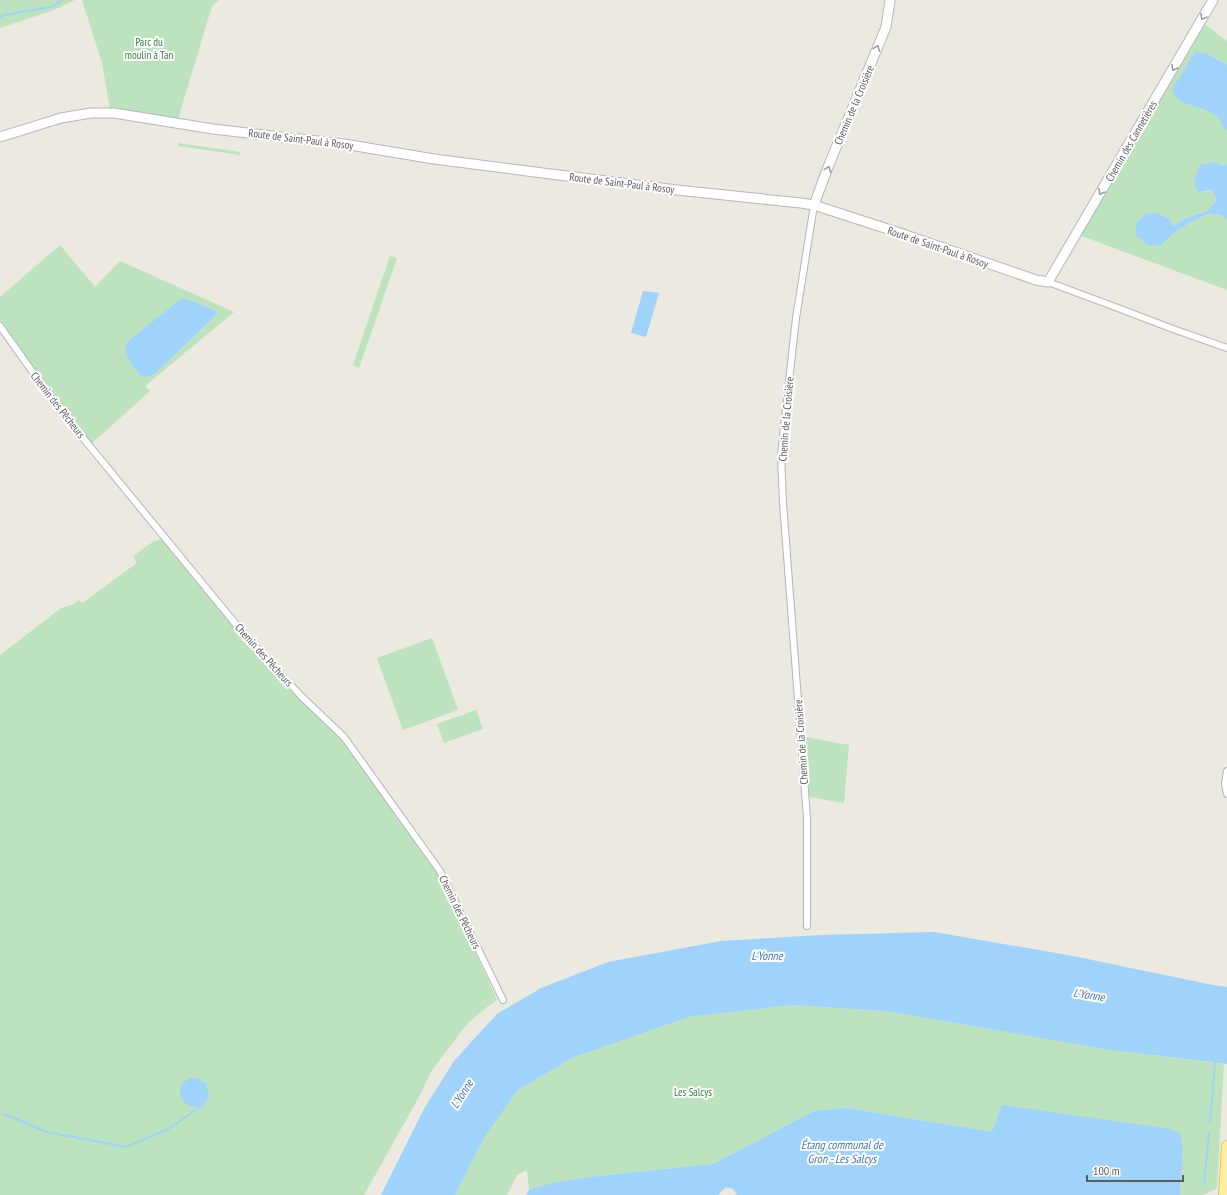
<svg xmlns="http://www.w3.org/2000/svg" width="1227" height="1195" font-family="'PT Sans Narrow',sans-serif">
<rect width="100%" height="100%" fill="#ebe9e0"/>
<g fill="#bce3bd" fill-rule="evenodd">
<path d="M0,0h75l-21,10 -54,18z"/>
<path d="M82,0h137l-7,6 -34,113 -68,-10 -8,-46z"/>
<path d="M1199,20l28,21v24l-21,-12 -19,51c15,4 33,8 37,25h3v35l-4,2 -9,-3 -11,29 9,-2 5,10 -10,11 -23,8 -11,7 -12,19 12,-11 18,-12 19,-8 11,1 6,5v70l-148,-55z"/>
<path d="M178,143l62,9v3l-62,-9z"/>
<path d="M60,245l35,42 25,-26 114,51 -89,74 5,5 -59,53 -34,-42 -57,-82v-23zM182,298l8,2 26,11 1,3 -58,56 -8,6z"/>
<path d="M390,256l7,2 -38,110 -6,-3z"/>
<path d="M160,539l4,2 83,100 95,98 95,132 60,129 -10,7 -20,17 -35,46 -11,23 -57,102h-364v-540l61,-47 13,-4 5,-4 3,3 55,-40 -4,-7 18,-13z"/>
<path d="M432,638l26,72 -55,20 -26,-72z"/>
<path d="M476,710l7,19 -39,14 -7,-19z"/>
<path d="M805,737l44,8 -5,58 -35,-6z"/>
<path d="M791,1005l95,6 224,39 114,14 -7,124 -14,7h-23l3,-45 -180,-45 -11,28 -146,-25 -32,3 -101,53 -124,13 -52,10 -8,3 -2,-20 -10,5 -10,20h-52l29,-57 33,-47 55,-33 117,-41z"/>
</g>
<g fill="#9fd3fc">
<path d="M1195,52l11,1 21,12v64l-3,1c-6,-29 -44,-17 -52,-40z"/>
<path d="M1214,162l9,4 4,-2v56l-6,-5 -12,-1 -18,8 -18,12 -12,11 -12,1 -13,-10v-13l10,-9 11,-1 12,6 4,7 11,-7 23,-8 10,-11 -5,-10 -14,2c-6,-9 -2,-18 2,-27z"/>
<path d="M643,291l16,2 -13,44 -15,-4z"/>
<path d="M182,298l8,2 26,11 1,3 -58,56 -8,6 -9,1c-8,-9 -20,-22 -15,-35z"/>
<path d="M934,932l134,23 145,30 14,2v77l-117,-14 -224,-39 -95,-6 -102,12 -117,41 -55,33 -33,47 -29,57h-74l44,-88 29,-46 43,-47 44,-26 67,-26 113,-21 101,-6z"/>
<path d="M189,1078h8l9,5 3,14c-2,3 -4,7 -8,9 -14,6 -32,-15 -12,-28z"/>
<path d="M1002,1105l169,24 9,4 3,17 -3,45h-443l-4,-6 -7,-2 -8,8h-192l3,-5 8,-3 17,-4 35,-6 124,-13 101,-53 32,-3 146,24z"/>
</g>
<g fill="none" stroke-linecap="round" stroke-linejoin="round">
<g stroke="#9fd3fc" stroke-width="2">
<path d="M0,17l4,-2 47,-8 11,-7"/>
<path d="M4,1114l43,18 79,15 42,-18 35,-24"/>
<path d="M1210,1123l5,-60"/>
<path d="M1204,1184l5,-51"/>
</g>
<g stroke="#b3b6ba" stroke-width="8">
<g id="street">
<path d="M1048,282l62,23 63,24 54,19"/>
<path d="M0,326l56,79 192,234 54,58 42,40 10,14 86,120 63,129"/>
<path d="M1227,771l-2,13 2,10"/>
<path d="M807,926v-108l-24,-315 -2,-48 3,-28 12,-109 18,-113"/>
</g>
</g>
<g stroke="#b4b7bc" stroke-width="11">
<g id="secondary">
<path d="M0,137l61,-19 30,-5h23l99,16 131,15 90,15 93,12 150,19 124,13 13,2 86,28 136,47 12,2 165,-282"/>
<path d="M814,205l14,-38 58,-140 4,-27"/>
</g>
</g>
<g stroke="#edc457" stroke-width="12">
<path id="primary" d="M1224,1195l3,-49"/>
</g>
<use href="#street" stroke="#fff" stroke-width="6"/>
<use href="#secondary" stroke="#fff" stroke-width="9"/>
<use href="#primary" stroke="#fcefa4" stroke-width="10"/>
</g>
<defs><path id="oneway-chevron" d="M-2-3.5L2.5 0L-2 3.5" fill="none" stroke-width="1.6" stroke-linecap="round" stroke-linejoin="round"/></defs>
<g stroke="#9b9da0">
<use href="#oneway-chevron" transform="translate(1203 17) rotate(120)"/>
<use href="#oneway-chevron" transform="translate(877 48) rotate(-68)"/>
<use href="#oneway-chevron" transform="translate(1174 68) rotate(120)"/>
<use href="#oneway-chevron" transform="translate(828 169) rotate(-69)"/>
<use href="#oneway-chevron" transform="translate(1101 192) rotate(120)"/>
</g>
<g text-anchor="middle" stroke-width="4" stroke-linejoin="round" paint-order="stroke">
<g font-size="11" fill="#36823b" stroke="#fff">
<text x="149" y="46">Parc du<tspan x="149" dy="13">moulin à Tan</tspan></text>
<text x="693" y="1096">Les Salcys</text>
</g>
<g font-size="11" fill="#595c60" stroke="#fff">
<text transform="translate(854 105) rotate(-67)" y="4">Chemin de la Croisière</text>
<text transform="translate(301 139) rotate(7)" y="4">Route de Saint-Paul à Rosoy</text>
<text transform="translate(1131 141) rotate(-60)" y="4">Chemin des Cannetières</text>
<text transform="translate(622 183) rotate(7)" y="4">Route de Saint-Paul à Rosoy</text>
<text transform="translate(938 247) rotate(19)" y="4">Route de Saint-Paul à Rosoy</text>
<text transform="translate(58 405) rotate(52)" y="4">Chemin des Pêcheurs</text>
<text transform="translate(786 419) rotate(-85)" y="4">Chemin de la Croisière</text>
<text transform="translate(264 655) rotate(48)" y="4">Chemin des Pêcheurs</text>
<text transform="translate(801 742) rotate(-94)" y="4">Chemin de la Croisière</text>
<text transform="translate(460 912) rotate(64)" y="4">Chemin des Pêcheurs</text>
</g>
<g font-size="12" font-style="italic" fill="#4079b5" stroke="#fff">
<text x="767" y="960">L'Yonne</text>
<text transform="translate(1089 995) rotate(9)" y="4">L'Yonne</text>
<text transform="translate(462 1094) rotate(-58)" y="4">L'Yonne</text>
<text x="842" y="1149">Étang communal de<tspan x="842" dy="14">Gron - Les Salcys</tspan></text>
</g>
</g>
<path d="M1087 1175v6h96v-6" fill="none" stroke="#595c60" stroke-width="2"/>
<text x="1093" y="1175" font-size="12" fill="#595c60" stroke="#ffffff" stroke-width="3" paint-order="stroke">100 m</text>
</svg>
